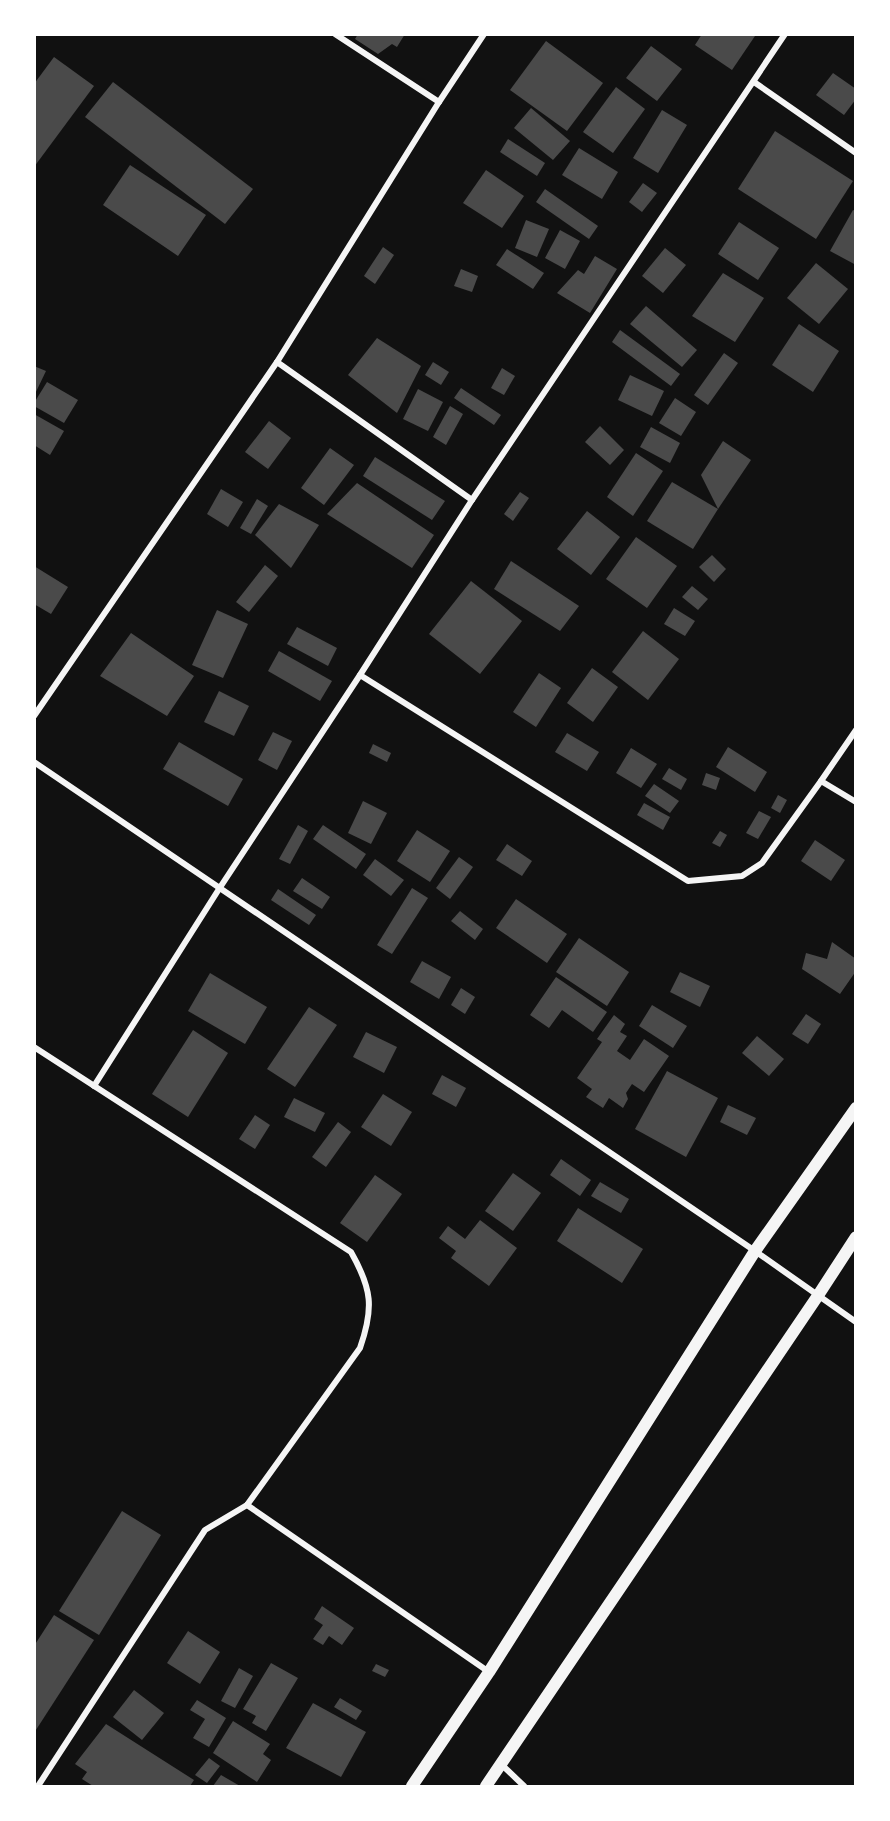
<svg xmlns="http://www.w3.org/2000/svg" width="890" height="1821" font-family="Bitter,serif">
<rect width="100%" height="100%" fill="#111"/>
<g fill="#4a4a4a">
<path d="M358,34h47l-8,13 -5,-3 -14,10 -23,-15z"/>
<path d="M702,34h51l2,2 -23,34 -37,-25z"/>
<path d="M546,41l57,42 -36,48 -57,-41z"/>
<path d="M651,46l31,23 -25,32 -31,-23z"/>
<path d="M54,57l40,29 -60,81v-83z"/>
<path d="M833,73l23,16v10l-12,16 -28,-20z"/>
<path d="M113,82l140,107 -28,35 -140,-107z"/>
<path d="M616,87l29,22 -32,44 -30,-21z"/>
<path d="M531,108l39,33 -17,19 -39,-32z"/>
<path d="M662,110l25,15 -29,48 -25,-15z"/>
<path d="M775,131l78,50 -37,58 -78,-50z"/>
<path d="M508,139l37,24 -8,13 -37,-24z"/>
<path d="M579,148l39,24 -16,27 -40,-24z"/>
<path d="M130,165l76,50 -28,41 -75,-51z"/>
<path d="M486,170l38,26 -22,32 -39,-25z"/>
<path d="M643,183l14,10 -15,19 -13,-10z"/>
<path d="M545,189l53,37 -9,13 -53,-37z"/>
<path d="M853,210l3,1v54l-26,-14z"/>
<path d="M526,220l23,9 -12,28 -22,-9z"/>
<path d="M739,222l40,26 -21,32 -40,-26z"/>
<path d="M560,230l20,11 -15,28 -20,-11z"/>
<path d="M383,247l11,8 -19,29 -11,-8z"/>
<path d="M665,248l21,17 -23,28 -21,-17z"/>
<path d="M507,249l37,24 -11,16 -37,-24z"/>
<path d="M595,256l22,13 -27,44 -33,-20 21,-23 6,4z"/>
<path d="M816,263l32,26 -29,35 -32,-26z"/>
<path d="M461,269l17,7 -6,16 -18,-6z"/>
<path d="M723,273l41,25 -29,44 -43,-26z"/>
<path d="M646,306l51,44 -15,17 -52,-43z"/>
<path d="M799,324l40,27 -26,41 -41,-27z"/>
<path d="M620,330l60,44 -9,12 -59,-44z"/>
<path d="M377,338l44,28 -24,47 -49,-38z"/>
<path d="M724,353l14,10 -30,42 -14,-10z"/>
<path d="M433,362l16,10 -8,13 -16,-10z"/>
<path d="M34,366l12,5 -12,25z"/>
<path d="M502,368l13,8 -11,19 -13,-7z"/>
<path d="M630,375l34,16 -12,25 -34,-16z"/>
<path d="M47,382l31,18 -14,23 -30,-17v-3z"/>
<path d="M461,388l40,27 -7,10 -40,-27z"/>
<path d="M418,389l25,13 -15,29 -25,-12z"/>
<path d="M675,398l21,14 -15,24 -22,-13z"/>
<path d="M450,406l13,8 -17,31 -13,-8z"/>
<path d="M34,414l30,17 -14,24 -16,-10z"/>
<path d="M269,421l22,17 -23,31 -23,-17z"/>
<path d="M600,426l24,24 -14,15 -25,-23z"/>
<path d="M651,427l29,16 -10,20 -30,-16z"/>
<path d="M723,441l28,19 -33,49 -17,-34z"/>
<path d="M330,448l24,17 -30,40 -23,-17z"/>
<path d="M636,453l27,18 -30,45 -26,-19z"/>
<path d="M375,457l70,44 -13,19 -69,-44z"/>
<path d="M672,482l46,27 -25,40 -46,-28z"/>
<path d="M357,483l77,52 -22,33 -85,-54z"/>
<path d="M221,489l22,13 -15,25 -21,-13z"/>
<path d="M520,492l9,6 -16,23 -9,-7z"/>
<path d="M257,499l11,7 -17,28 -11,-6z"/>
<path d="M279,504l40,21 -28,43 -36,-33z"/>
<path d="M587,511l33,26 -29,38 -34,-26z"/>
<path d="M636,537l41,29 -30,42 -41,-29z"/>
<path d="M712,555l14,14 -12,13 -15,-15z"/>
<path d="M511,561l68,45 -19,25 -66,-42z"/>
<path d="M265,565l13,11 -29,36 -13,-10z"/>
<path d="M34,566l34,21 -17,27 -17,-10z"/>
<path d="M471,581l51,40 -42,53 -51,-40z"/>
<path d="M692,586l16,13 -10,11 -16,-13z"/>
<path d="M674,608l21,13 -10,15 -21,-12z"/>
<path d="M217,610l31,14 -25,54 -31,-13z"/>
<path d="M297,627l40,21 -9,18 -41,-22z"/>
<path d="M643,631l36,28 -31,41 -36,-28z"/>
<path d="M131,633l63,43 -27,40 -67,-40z"/>
<path d="M279,651l53,30 -12,20 -52,-30z"/>
<path d="M592,668l26,19 -25,35 -26,-19z"/>
<path d="M539,673l22,15 -25,39 -23,-15z"/>
<path d="M219,691l30,15 -15,30 -30,-14z"/>
<path d="M273,732l19,9 -15,29 -19,-10z"/>
<path d="M567,733l32,19 -12,19 -32,-19z"/>
<path d="M179,742l64,37 -15,27 -65,-37z"/>
<path d="M373,744l18,9 -4,9 -18,-9z"/>
<path d="M728,747l39,25 -12,20 -39,-25z"/>
<path d="M631,748l26,16 -16,24 -25,-15z"/>
<path d="M669,768l18,11 -6,11 -19,-11z"/>
<path d="M706,773l14,5 -4,12 -14,-5z"/>
<path d="M654,784l25,17 -9,12 -25,-17z"/>
<path d="M778,795l9,5 -7,13 -9,-5z"/>
<path d="M363,801l24,12 -16,31 -23,-11z"/>
<path d="M644,803l26,14 -7,13 -26,-15z"/>
<path d="M759,811l12,6 -13,22 -12,-6z"/>
<path d="M298,825l10,6 -18,33 -11,-5z"/>
<path d="M323,825l43,29 -10,15 -43,-30z"/>
<path d="M417,830l33,21 -20,31 -33,-21z"/>
<path d="M720,831l7,4 -7,12 -8,-4z"/>
<path d="M815,840l30,20 -14,21 -30,-20z"/>
<path d="M507,844l25,17 -10,15 -26,-16z"/>
<path d="M459,857l14,10 -23,32 -14,-11z"/>
<path d="M375,859l29,21 -13,16 -28,-21z"/>
<path d="M302,878l28,19 -8,12 -29,-18z"/>
<path d="M412,888l16,10 -36,56 -15,-9z"/>
<path d="M278,889l38,26 -7,10 -38,-25z"/>
<path d="M516,899l51,35 -20,29 -51,-35z"/>
<path d="M460,911l23,18 -8,11 -24,-19z"/>
<path d="M579,938l50,34 -22,34 -51,-34z"/>
<path d="M832,942l24,17v12l-16,23 -38,-25 4,-16 21,6z"/>
<path d="M422,961l29,16 -12,22 -29,-17z"/>
<path d="M680,972l30,14 -10,21 -30,-15z"/>
<path d="M210,973l57,34 -22,37 -57,-33z"/>
<path d="M556,977l51,35 -14,20 -31,-22 -13,18 -19,-13z"/>
<path d="M461,988l14,9 -10,17 -14,-9z"/>
<path d="M652,1005l35,21 -14,22 -34,-22z"/>
<path d="M309,1007l28,18 -42,62 -28,-18z"/>
<path d="M806,1014l15,10 -13,20 -16,-10z"/>
<path d="M614,1015l11,9 -5,8 7,4 -10,15 13,9 14,-21 25,17 -25,36 -12,-8 -6,9 2,6 -5,9 -14,-10 -6,10 -17,-11 6,-8 -15,-11 25,-36 -5,-3z"/>
<path d="M193,1030l35,23 -40,64 -36,-23z"/>
<path d="M366,1032l31,15 -13,26 -31,-16z"/>
<path d="M757,1036l27,23 -15,17 -27,-23z"/>
<path d="M667,1071l51,27 -32,59 -51,-28z"/>
<path d="M442,1075l24,13 -10,19 -24,-13z"/>
<path d="M383,1094l29,18 -21,34 -30,-19z"/>
<path d="M294,1098l31,15 -10,19 -31,-15z"/>
<path d="M728,1105l28,13 -9,17 -27,-13z"/>
<path d="M255,1115l15,10 -15,24 -16,-10z"/>
<path d="M338,1122l13,10 -25,35 -14,-10z"/>
<path d="M561,1159l30,21 -11,16 -30,-21z"/>
<path d="M513,1173l28,20 -28,38 -28,-20z"/>
<path d="M375,1175l27,19 -35,48 -27,-19z"/>
<path d="M600,1182l29,17 -8,14 -30,-17z"/>
<path d="M578,1208l65,41 -21,34 -65,-42z"/>
<path d="M480,1220l37,28 -28,38 -38,-28 5,-7 -17,-13 9,-12 17,13z"/>
<path d="M122,1511l39,24 -62,100 -40,-24z"/>
<path d="M322,1606l32,22 -12,17 -13,-9 -6,9 -10,-6 10,-14 -9,-6z"/>
<path d="M54,1615l40,25 -60,93v-87z"/>
<path d="M188,1631l32,21 -20,32 -33,-21z"/>
<path d="M271,1663l27,15 -32,53 -14,-8 4,-7 -13,-7z"/>
<path d="M376,1664l13,6 -4,7 -13,-6z"/>
<path d="M239,1668l14,8 -18,32 -14,-7z"/>
<path d="M134,1690l30,23 -22,27 -29,-23z"/>
<path d="M340,1698l22,13 -6,9 -22,-13z"/>
<path d="M197,1700l29,18 -17,29 -16,-9 12,-19 -15,-9z"/>
<path d="M313,1703l53,29 -25,45 -55,-29z"/>
<path d="M233,1721l37,23 -7,10 8,6 -14,22 -44,-29z"/>
<path d="M106,1724l88,56 -4,6h-97l-11,-7 5,-7 -12,-8z"/>
<path d="M209,1758l11,8 -13,17 -12,-8z"/>
<path d="M221,1775l19,11h-27z"/>
</g>
<g fill="none" stroke-linecap="round" stroke-linejoin="round">
<g stroke="#f5f5f5" stroke-width="6">
<path d="M335,34l104,68"/>
<path d="M754,82l102,71"/>
<path d="M277,362l195,138"/>
<path d="M360,675l328,206 54,-5 20,-13 59,-82 35,-51"/>
<path d="M34,716l243,-354 162,-260 45,-68"/>
<path d="M34,762l721,489 101,71"/>
<path d="M821,781l35,21"/>
<path d="M34,1047l317,205c21,37 23,56 9,96l-113,157 -42,25 -167,256"/>
<path d="M94,1086l125,-197 141,-214 112,-175 313,-466"/>
<path d="M247,1505l242,167"/>
<path d="M501,1764l23,22"/>
</g>
<g stroke="#f5f5f5" stroke-width="12">
<path d="M412,1786l77,-114 266,-421 101,-143"/>
<path d="M486,1786l331,-489 39,-60"/>
</g>
</g>
<rect width="890" height="1821" fill="none" stroke="#ffffff" stroke-width="72"/>
</svg>
